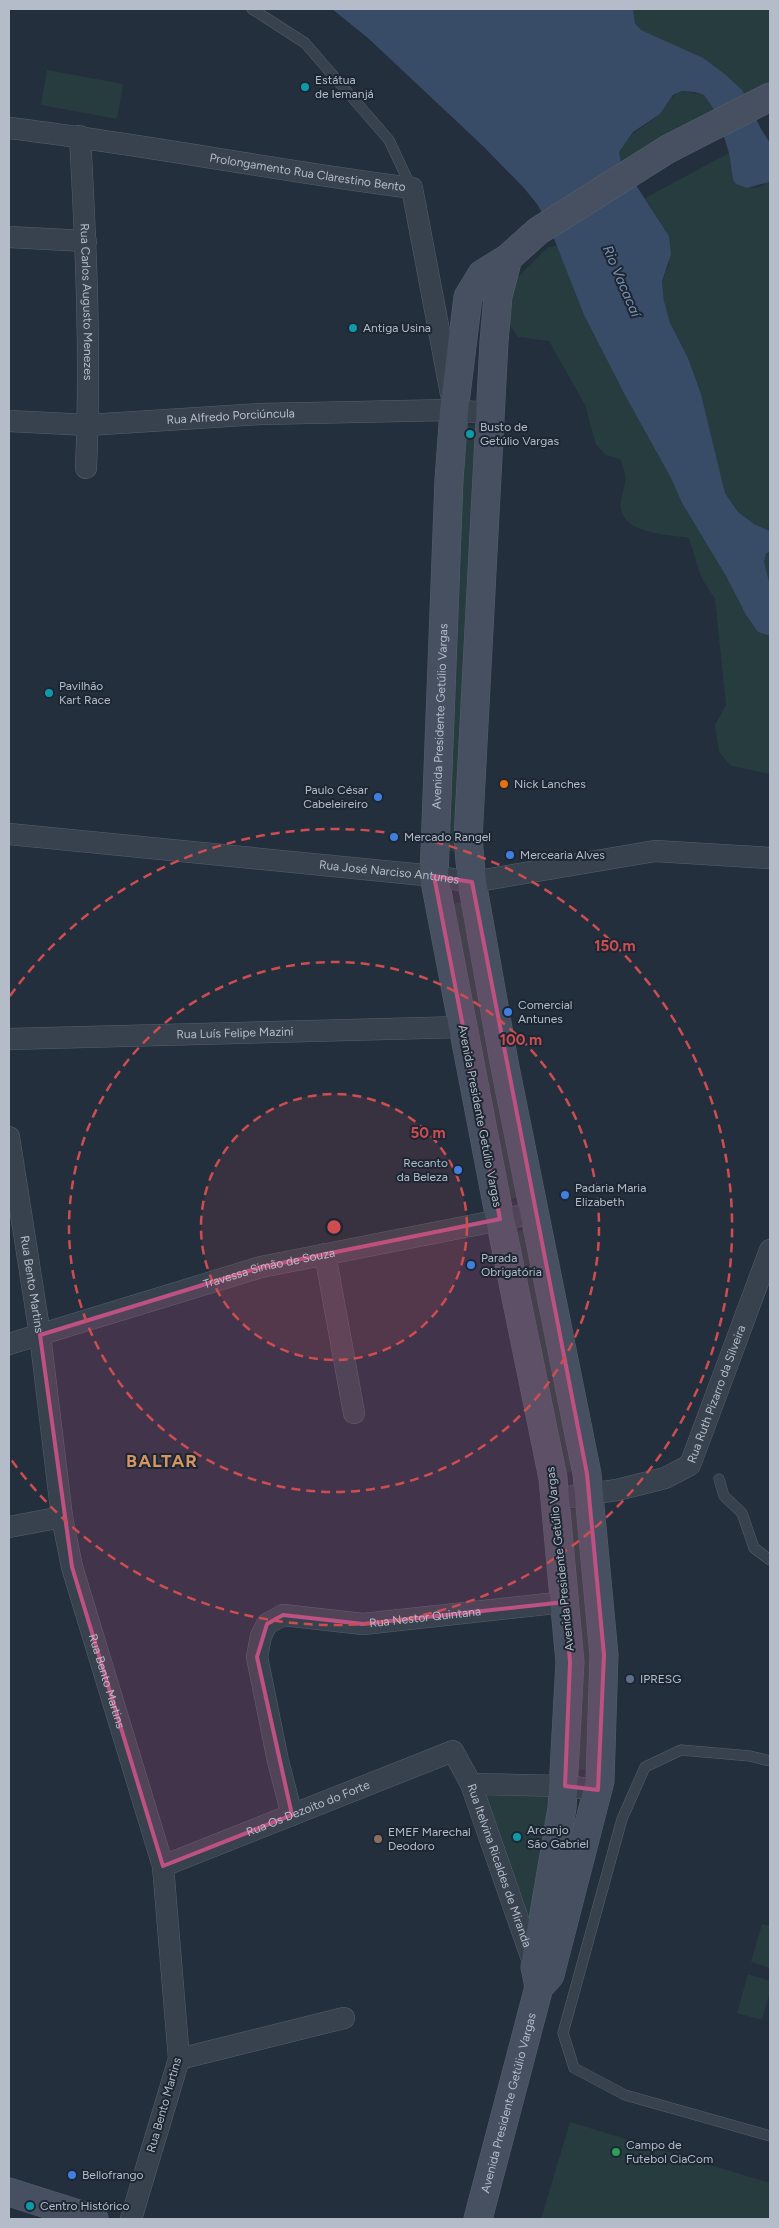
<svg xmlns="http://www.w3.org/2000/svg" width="779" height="2228" font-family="Figtree,sans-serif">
<rect width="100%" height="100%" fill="#242f3e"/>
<g fill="#263c3f">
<path d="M633,9h137v86l-20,10c-23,-44 -69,-53 -109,-75l-6,-7z"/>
<path d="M47,70l76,14 -6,35 -76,-14z"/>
<path d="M682,91l22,4 13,19 -87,62 -9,-14 -2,-10c12,-22 23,-22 39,-37 9,-8 12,-20 24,-24z"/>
<path d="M729,153l4,27c13,8 25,12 37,0v351l-16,-7 -16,-12 -13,-19 -24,-99 -13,-36 -18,-35 -6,-22 -2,-20 7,-17v-28l-24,-38z"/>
<path d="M557,246l27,69 42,82 45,81 11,25 44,73 20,39 12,17 12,4v138l-39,-8 -12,-14 -4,-27 11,-20 -11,-106 -14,-22 -12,-39c-23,-4 -73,-4 -68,-37 4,-23 8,-18 -1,-42l-14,-4 -10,-10 -11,-40 -36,-64 -31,-4 -9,-13 1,-26 4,-17 34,-34z"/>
<path d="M465,425l11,1 -18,425h-11z"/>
<path d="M770,551v35c-4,-11 -11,-26 0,-35z"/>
<path d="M461,902l58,295 -11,2 -57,-295z"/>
<path d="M527,1229l47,242 -11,3 -47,-242z"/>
<path d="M578,1509l14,147 -3,113 -10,1 1,-113 -12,-147z"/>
<path d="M484,1796h66l-21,137z"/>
<path d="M762,1924l8,2v42l-19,-6z"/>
<path d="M748,1974l22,7v10l-8,29 -25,-7z"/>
<path d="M570,2122l200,61v36h-229z"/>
</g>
<path fill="#394c67" d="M332,9h301l2,14 6,7 62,28 23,17 16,15 19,39 9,14 -1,39 -22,6 -11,-4 -3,-4 -4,-27 -12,-39 -13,-19 -9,-3 -13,-1 -9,4 -13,19 -27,18 -14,20 2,10 9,14 39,60 2,18 -9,27 2,20 6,22 18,35 13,36 24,99 13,19 16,12 16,7v20l-4,3 -2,8 6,24v50l-12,-4 -12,-17 -20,-39 -44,-73 -11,-25 -45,-81 -42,-82 -37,-94 -10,-17 -13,-16 -40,-41 -116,-109z"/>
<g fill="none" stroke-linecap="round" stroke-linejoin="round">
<g stroke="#565f6c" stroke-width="11">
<g id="lane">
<path d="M252,9l53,34 84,97 22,47"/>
<path d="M719,1479l5,17 18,17 12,35 16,12"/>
<path d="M770,1761l-20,-5 -69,-6 -36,17 -23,52 -59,214 11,35 51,27 145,41"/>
</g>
</g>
<g stroke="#565f6c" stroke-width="22">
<g id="street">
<path id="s1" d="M9,128c135,16 268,43 403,60l39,206"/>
<path id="s2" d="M80,136c6,110 11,221 6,332"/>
<path d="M9,237l77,4"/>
<path id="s3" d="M9,421l79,4 173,-11 188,-4 41,3"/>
<path id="s4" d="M9,834l425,42 38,6 183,-31 115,7"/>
<path id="s5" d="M9,1039l453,-12"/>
<path id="s6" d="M9,1137l31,198 22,182 10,50 91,299 16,193 -48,160"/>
<path d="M325,1254l29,159"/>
<path id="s7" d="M9,1344l252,-77 274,-54"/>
<path id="s8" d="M555,1499l62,-9 48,-12 25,-13 80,-215"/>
<path d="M9,1527l53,-10"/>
<path d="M471,1784l94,2 33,4"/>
<path id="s9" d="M292,1815l-14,-54 -21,-104 4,-21 6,-12 16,-9 80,9 202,-22"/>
<path id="s10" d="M163,1866l290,-115 18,33 64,184"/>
<path d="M179,2059l165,-41"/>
</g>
</g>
<g stroke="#565f6c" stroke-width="29">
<g id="secondary">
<path d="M508,258l-10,38 -4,46 -26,497 4,43 32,180 83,412 17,181 -4,126 -50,194 -9,10"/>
<path d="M9,2192l85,27"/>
<path id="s11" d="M478,2219l61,-232 -4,-20 27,-159 8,-146 -17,-184 -53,-259 -66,-343 15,-396 5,-69 14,-114 14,-23 26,-16 30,-27 130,-82 102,-52"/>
</g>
</g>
<use href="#lane" stroke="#38414e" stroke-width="10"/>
<use href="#street" stroke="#38414e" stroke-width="21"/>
<use href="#secondary" stroke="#465061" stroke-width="28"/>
</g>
<path fill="#bd5182" fill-opacity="0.2" stroke="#bd5182" stroke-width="4" stroke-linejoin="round" d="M434,876l38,6 115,592 17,181 -6,135 -33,-4 5,-124 -5,-60 -202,22 -80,-9 -16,9 -10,33 35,158 -129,51 -91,-299 -32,-232 221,-68 239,-48z"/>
<circle cx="334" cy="1227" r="133" fill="#ce4d50" fill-opacity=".12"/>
<g fill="none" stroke="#ce4d50" stroke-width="2.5" stroke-dasharray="9 6">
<circle cx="334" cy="1227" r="133"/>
<circle cx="334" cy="1227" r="265"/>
<path d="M10 996A398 398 0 1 1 10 1458"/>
</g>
<g fill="#0f9aa8" stroke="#1d2633" stroke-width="2">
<circle cx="305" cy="87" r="5"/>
<circle cx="353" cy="328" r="5"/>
<circle cx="470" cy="434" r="5"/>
<circle cx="49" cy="693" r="5"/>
<circle cx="517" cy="1837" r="5"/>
<circle cx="30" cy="2206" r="5"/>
</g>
<circle fill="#e8710a" stroke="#1d2633" stroke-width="2" cx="504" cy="784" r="5"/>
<g fill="#3f7fe0" stroke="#1d2633" stroke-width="2">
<circle cx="378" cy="797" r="5"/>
<circle cx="394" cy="837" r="5"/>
<circle cx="510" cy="855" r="5"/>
<circle cx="508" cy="1012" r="5"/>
<circle cx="458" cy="1170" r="5"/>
<circle cx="565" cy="1195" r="5"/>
<circle cx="471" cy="1265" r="5"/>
<circle cx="72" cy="2175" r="5"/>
</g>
<circle fill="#5c6f8a" stroke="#1d2633" stroke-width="2" cx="630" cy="1679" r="5"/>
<circle fill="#8d6e63" stroke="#1d2633" stroke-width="2" cx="378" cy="1839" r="5"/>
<circle fill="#2e9e5b" stroke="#1d2633" stroke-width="2" cx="616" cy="2152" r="5"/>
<g text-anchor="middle" stroke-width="4" stroke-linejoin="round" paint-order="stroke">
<g font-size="12" fill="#b4bcc9" stroke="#1d2633" text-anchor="start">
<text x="315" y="84">Estátua<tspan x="315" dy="14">de Iemanjá</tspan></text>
<text x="363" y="332">Antiga Usina</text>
<text x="480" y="431">Busto de<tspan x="480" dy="14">Getúlio Vargas</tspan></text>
<text x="59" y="690">Pavilhão<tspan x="59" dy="14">Kart Race</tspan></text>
<text x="514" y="788">Nick Lanches</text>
<text x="368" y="794" text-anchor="end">Paulo César<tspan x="368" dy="14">Cabeleireiro</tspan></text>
<text x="404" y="841">Mercado Rangel</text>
<text x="520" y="859">Mercearia Alves</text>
<text x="518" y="1009">Comercial<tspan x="518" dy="14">Antunes</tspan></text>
<text x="448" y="1167" text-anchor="end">Recanto<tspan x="448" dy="14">da Beleza</tspan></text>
<text x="575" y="1192">Padaria Maria<tspan x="575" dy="14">Elizabeth</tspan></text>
<text x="481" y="1262">Parada<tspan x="481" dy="14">Obrigatória</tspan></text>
<text x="640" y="1683">IPRESG</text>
<text x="527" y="1834">Arcanjo<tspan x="527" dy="14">São Gabriel</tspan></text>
<text x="388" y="1836">EMEF Marechal<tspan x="388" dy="14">Deodoro</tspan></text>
<text x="626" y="2149">Campo de<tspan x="626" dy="14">Futebol CiaCom</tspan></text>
<text x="82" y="2179">Bellofrango</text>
<text x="40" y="2210">Centro Histórico</text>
</g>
<g font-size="12" fill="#b4bcc9" stroke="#1d2633">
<text dy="4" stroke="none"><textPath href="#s1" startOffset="302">Prolongamento Rua Clarestino Bento</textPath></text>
<text dy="4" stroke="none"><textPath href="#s2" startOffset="166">Rua Carlos Augusto Menezes</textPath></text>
<text dy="4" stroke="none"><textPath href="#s3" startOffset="222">Rua Alfredo Porciúncula</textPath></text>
<text dy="4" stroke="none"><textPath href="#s11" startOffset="1526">Avenida Presidente Getúlio Vargas</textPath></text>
<text dy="4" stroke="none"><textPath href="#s4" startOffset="382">Rua José Narciso Antunes</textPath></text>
<text dy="4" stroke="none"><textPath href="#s5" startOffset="226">Rua Luís Felipe Mazini</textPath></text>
<text transform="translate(480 1116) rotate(79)" y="4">Avenida Presidente Getúlio Vargas</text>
<text dy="4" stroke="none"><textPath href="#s7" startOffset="271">Travessa Simão de Souza</textPath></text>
<text dy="4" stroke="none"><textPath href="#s6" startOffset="149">Rua Bento Martins</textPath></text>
<text dy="4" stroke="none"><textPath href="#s8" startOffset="216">Rua Ruth Pizarro da Silveira</textPath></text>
<text transform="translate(560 1559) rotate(-96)" y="4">Avenida Presidente Getúlio Vargas</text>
<text dy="4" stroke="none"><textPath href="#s9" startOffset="358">Rua Nestor Quintana</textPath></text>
<text dy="4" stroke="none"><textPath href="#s6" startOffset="554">Rua Bento Martins</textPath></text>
<text dy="4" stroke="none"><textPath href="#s10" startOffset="156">Rua Os Dezoito do Forte</textPath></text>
<text dy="4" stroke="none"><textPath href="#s10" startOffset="436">Rua Itelvina Ricaldes de Miranda</textPath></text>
<text dy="4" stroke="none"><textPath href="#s11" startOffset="120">Avenida Presidente Getúlio Vargas</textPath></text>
<text transform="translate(164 2105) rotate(-74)" y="4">Rua Bento Martins</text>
</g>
<g font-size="14" font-style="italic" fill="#7c92b1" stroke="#1d2633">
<text transform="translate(622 281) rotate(67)" y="5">Rio Vacacaí</text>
</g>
<g font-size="18" font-weight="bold" letter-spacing="1" fill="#d59563" stroke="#1d2633">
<text x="162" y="1467">BALTAR</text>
</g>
</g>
<circle cx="334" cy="1227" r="8" fill="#ce4d50" stroke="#1d2633" stroke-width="2.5"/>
<g font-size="15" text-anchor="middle" font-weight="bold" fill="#ce4d50" stroke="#1d2633" stroke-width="4" stroke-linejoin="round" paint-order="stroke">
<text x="615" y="951">150 m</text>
<text x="521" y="1045">100 m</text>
<text x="428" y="1138">50 m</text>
</g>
<rect width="779" height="2228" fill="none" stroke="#b4bcc9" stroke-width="20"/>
</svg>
